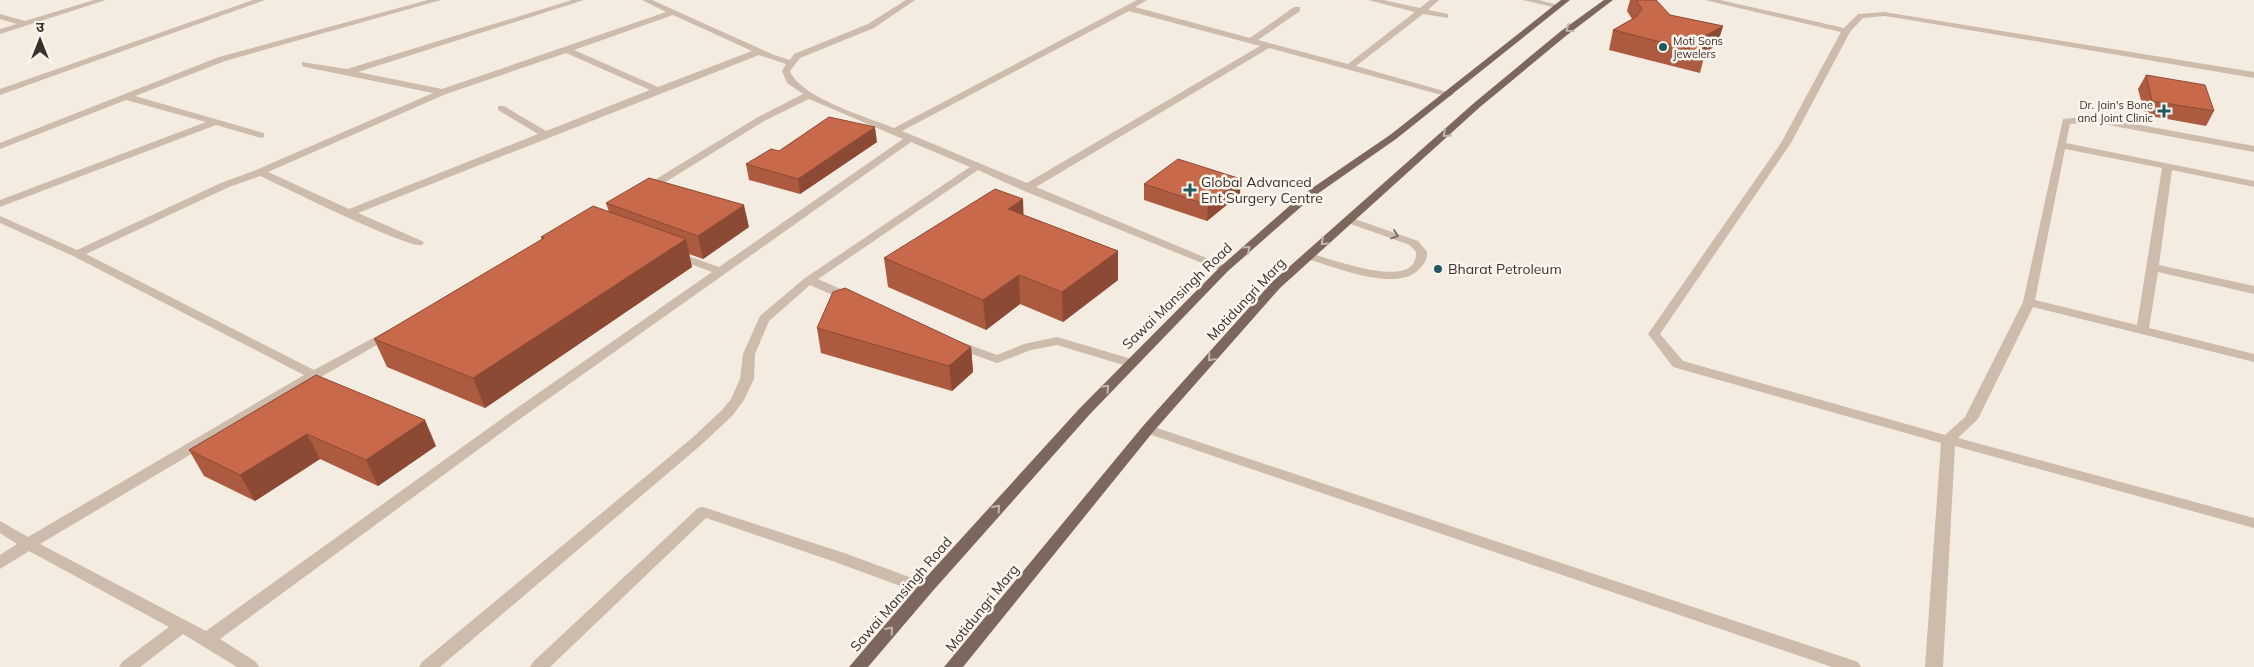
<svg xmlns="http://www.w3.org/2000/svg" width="2254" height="667" font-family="Mulish,'Noto Sans Devanagari',sans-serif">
<rect width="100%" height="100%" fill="#f4ebe1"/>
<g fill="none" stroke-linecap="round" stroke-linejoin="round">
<g fill="#cdbbac" fill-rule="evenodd">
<path d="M94,0h12l-106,34v-5l17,-5 -17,-5v-5l25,7z"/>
<path d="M253,0h12l-265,95v-6z"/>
<path d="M428,0h13l-216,61 -90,35 129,37v4l-3,1 -45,-13 -216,82v-7l206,-78 -80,-22 -126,49v-6l219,-86z"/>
<path d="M572,0h12l-226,72 84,17 224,-77 -24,-12h10l122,55 16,5 4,-6 74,-30 38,-24h9l-41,28 -74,30 -10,13c11,27 77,46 104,57l243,-128h10l-12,7 115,31 44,-31h6v4l-42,29 90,24 67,-52 -47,-12h15l37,8 10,-8h9l-11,10 20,4v4l-25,-4 -67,52 98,28 -5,3 -180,-49 -233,139 192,80 2,2 -2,2 -4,1 -202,-82 -44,-20 -160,109 36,16 2,3 -2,3h-8l-36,-16 -41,36 -14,33 -1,25 -10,21 -12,16 -31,29 -261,222h-21l3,-5 269,-223 31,-29 9,-11 9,-20 3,-25 17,-38 45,-38 165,-111 -59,-25 -394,279 -297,218 36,23 3,5h-22l-54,-33 -43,33h-21l3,-5 47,-35 -140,-76 -29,18v-14l17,-11 -17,-11v-12l28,16 276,-162 -231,-119 -73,-33v-7l77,34 144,-67 35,-13 177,-77 -128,-26 -3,-1v-4l45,7zM1129,11l131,35 -233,137 -125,-52zM673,15l79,36 -94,36 -84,-37zM566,53l84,37 -104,41 -42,-25h-6v4l40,24 -189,75 -81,-37 178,-78zM759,55l27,9 -4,7 5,12 16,11 -45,23 -115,70v4h8l113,-70 45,-22 94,40 -184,128 -39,-14h-8l-2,2 2,2 40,15 -205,143 -301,216 -166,-87 279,-166 77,-44 -6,-4 -4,1 -72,39 -228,-116 143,-67 31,-11c22,10 148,73 162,69l2,-2 -2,-2 -64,-28z"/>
<path d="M1523,0h16l22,6 -4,2z"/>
<path d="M1705,0h15l124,28 14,-14 26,-2 370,60v6l-350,-59 -20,-3 -21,2 -13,14 -59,111 -131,191 23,27 262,74 20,-18 58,-115 40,-183 29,-3 162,30v6l-162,-30 -22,2 -4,19 188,38v6l-82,-17 -13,95 95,21v8l-96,-22 -9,56 105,26v8l-221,-55 -55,112 -20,19 296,80v10l-299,-82 -12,221h-18l16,-224 -268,-76 -25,-33 133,-191 60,-111zM2065,149l97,19 -25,157 -102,-25z"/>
<path d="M1349,217l69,24 9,11c0,6 -1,9 -5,14 -21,30 -89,0 -118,-8l-2,-2 6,-3c20,4 110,41 108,-1l-6,-7 -65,-23 -1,-2z"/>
<path d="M1057,337l78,23 1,3 -6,4 -73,-22 -26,5 -34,13 -45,-16 -2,-3 6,-4 41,15 27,-11z"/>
<path d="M1148,425l710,237 3,5h-29l-689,-235 -2,-3z"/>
<path d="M703,507l144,47 84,31 2,4 -2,4 -6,2 -90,-33 -129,-44 -156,149h-20l3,-5 165,-154z"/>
</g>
<g fill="#7d675c" fill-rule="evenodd">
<path d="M1561,0h9l-174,139 -86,60 -82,72 -138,143 -159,179 -63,74h-19l70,-82 161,-177 140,-141 82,-72 88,-60z"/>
<path d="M1604,0h9l-46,35 -87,72 -200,181 -127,144 -190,235h-19l199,-241 129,-144 202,-179 87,-72z"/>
</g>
</g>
<g fill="#ac5a40">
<path d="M1630,0h26l14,15 53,11 -6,19 -13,7 1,1 -5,20 -91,-23 4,-20 19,-11 -5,-8z"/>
<path d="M2146,75l68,36 -8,15 -61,-11 -7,-26z"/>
<path d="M877,142l-77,52 -51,-14 -3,-16 33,-13z"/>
<path d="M1144,184l96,10 -33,27 -63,-21z"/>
<path d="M606,203l143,24 -46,32 -14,-5 3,13 -207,141 -98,-41 -13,-28 168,-99 -1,-3 68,-25z"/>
<path d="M1024,215l94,36v29l-55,42 -43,-18 -34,26 -98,-43 -4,-29z"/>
<path d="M817,328l154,19 2,25 -21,19 -131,-38z"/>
<path d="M316,375l120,71 -58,40 -58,-27 -65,42 -51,-25 -15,-26z"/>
</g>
<g fill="#8c4a34">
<path d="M1723,26l-6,19 -13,8 -7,-2 4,-13z"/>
<path d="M875,127l2,15 -77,52 -2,-15z"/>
<path d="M1241,179l-1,15 -33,27 1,-16z"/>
<path d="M1023,199l1,28 -16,-18z"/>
<path d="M744,205l5,22 -46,32 -5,-23z"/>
<path d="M686,239l6,28 -207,141 -12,-30z"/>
<path d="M1118,251v29l-55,42 -1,-30z"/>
<path d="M1019,275l1,29 -34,26 -3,-30z"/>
<path d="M971,347l2,25 -21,19 -3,-25z"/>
<path d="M425,420l11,26 -58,40 -12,-26z"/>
<path d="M307,434l13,25 -65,42 -15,-26z"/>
</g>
<g fill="#c8694b" stroke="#8c4a34">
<path d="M1636,0h20l14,15 53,11 -22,12 -3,8 7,7 -92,-23 23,-13 6,-8z"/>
<path d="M2146,75l59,10 9,26 -62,-10z"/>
<path d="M829,117l46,10 -77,52 -52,-15 25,-15 8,2z"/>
<path d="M1178,159l63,20 -33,26 -64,-21z"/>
<path d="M649,178l95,27 -46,31 -92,-33z"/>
<path d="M995,189l28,10 -15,10 110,42 -56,41 -43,-17 -36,25 -99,-42z"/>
<path d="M593,206l93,33 -213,139 -99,-39 170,-101 -3,-1z"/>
<path d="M845,288l126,59 -22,19 -132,-38 16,-36z"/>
<path d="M316,375l109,45 -59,40 -59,-26 -67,41 -51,-25z"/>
</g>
<defs><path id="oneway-chevron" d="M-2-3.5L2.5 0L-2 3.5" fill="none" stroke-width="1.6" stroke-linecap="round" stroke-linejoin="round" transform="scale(1.25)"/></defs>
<g stroke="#c2b5ac">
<use href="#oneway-chevron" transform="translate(1569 29) rotate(144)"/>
<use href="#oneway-chevron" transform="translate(1446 134) rotate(138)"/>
<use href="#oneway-chevron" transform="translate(1324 242) rotate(138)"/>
<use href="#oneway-chevron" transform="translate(1247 249) rotate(-42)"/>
<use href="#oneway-chevron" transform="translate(1211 358) rotate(132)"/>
<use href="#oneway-chevron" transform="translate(1106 388) rotate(-47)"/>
<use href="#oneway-chevron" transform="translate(997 508) rotate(-48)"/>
<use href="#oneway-chevron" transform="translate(890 630) rotate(-49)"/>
</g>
<use stroke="#7d6f65" href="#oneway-chevron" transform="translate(1395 235) rotate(19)"/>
<g fill="#1f5a5e" stroke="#fbf5ee" stroke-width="2">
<circle cx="1663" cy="47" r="5"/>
<path d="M2161.5 103.5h5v5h5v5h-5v5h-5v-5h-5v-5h5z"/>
<path d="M1187.5 182.5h5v5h5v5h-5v5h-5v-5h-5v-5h5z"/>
<circle cx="1438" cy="269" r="5"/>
</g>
<g text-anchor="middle" stroke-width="5" stroke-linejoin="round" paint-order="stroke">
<g font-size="11" fill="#3b302b" stroke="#fbf5ee" text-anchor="start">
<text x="1673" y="45">Moti Sons<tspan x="1673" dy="13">Jewelers</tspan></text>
<text x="2153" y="109" text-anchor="end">Dr. Jain's Bone<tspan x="2153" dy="13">and Joint Clinic</tspan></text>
</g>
<g font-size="14" fill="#3b302b" stroke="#fbf5ee" text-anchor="start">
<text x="1201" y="187">Global Advanced<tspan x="1201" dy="16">Ent Surgery Centre</tspan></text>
<text x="1448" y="274">Bharat Petroleum</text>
</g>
<g font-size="14" fill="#3b302b" stroke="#fbf5ee">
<text transform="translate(1177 296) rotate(-44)" y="5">Sawai Mansingh Road</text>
<text transform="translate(1246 299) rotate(-47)" y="5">Motidungri Marg</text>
<text transform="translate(901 594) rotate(-49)" y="5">Sawai Mansingh Road</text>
<text transform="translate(982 608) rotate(-51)" y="5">Motidungri Marg</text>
</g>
</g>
<g transform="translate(40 40)" stroke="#fbf5ee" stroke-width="4" paint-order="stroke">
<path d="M0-4L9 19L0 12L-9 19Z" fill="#3b302b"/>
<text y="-8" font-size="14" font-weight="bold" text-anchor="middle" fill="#3b302b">उ</text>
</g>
</svg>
